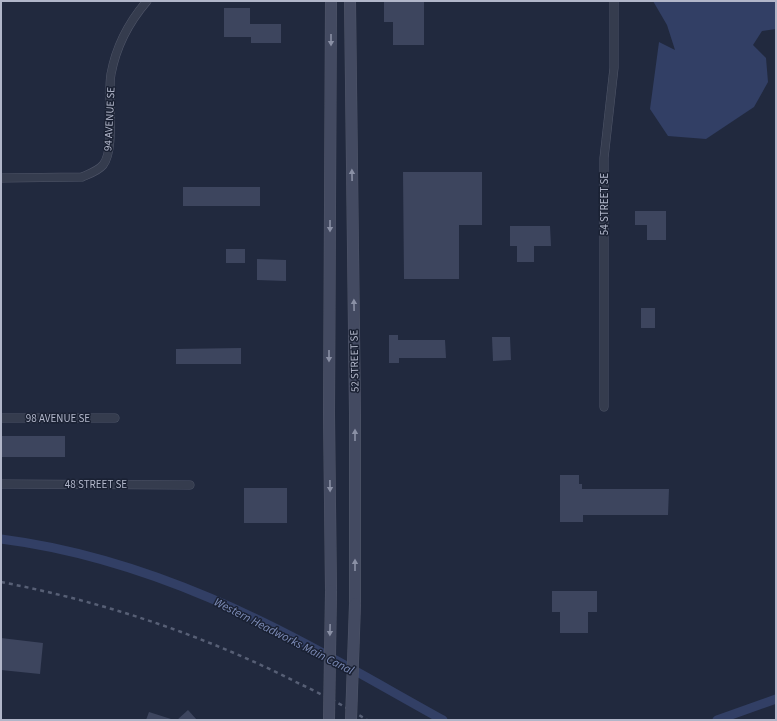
<svg xmlns="http://www.w3.org/2000/svg" width="777" height="721" font-family="'Source Sans 3',sans-serif">
<rect width="100%" height="100%" fill="#21293e"/>
<path fill="#323f65" d="M653,1h123v28l-14,2 -9,14 13,13 2,24 -14,25 -48,32 -38,-3 -18,-27 9,-67 16,8 -8,-25z"/>
<g fill="none" stroke-linecap="round" stroke-linejoin="round">
<g stroke="#323f65" stroke-width="9">
<path d="M1,539c71,9 143,31 209,59 81,34 157,80 233,122"/>
<path d="M717,720l59,-21"/>
</g>
</g>
<g fill="#3d455e">
<path d="M384,1h40v44h-31v-23h-9z"/>
<path d="M224,8h26v16h31v19h-30v-6h-27z"/>
<path d="M403,172h79v53h-23v54h-55z"/>
<rect x="183" y="187" width="77" height="19"/>
<path d="M635,211h31v29h-19v-15h-12z"/>
<path d="M510,226h40l1,20h-17v16h-17v-16h-7z"/>
<rect x="226" y="249" width="19" height="14"/>
<path d="M257,259l29,1v21l-29,-1z"/>
<rect x="641" y="308" width="14" height="20"/>
<path d="M389,335h9v5h47l1,18h-47v5h-10z"/>
<path d="M492,337h18l1,23 -18,1z"/>
<path d="M241,348v16h-65v-15z"/>
<rect x="1" y="436" width="64" height="21"/>
<path d="M560,475h19v9h3v5h87l-1,26h-85v7h-23z"/>
<rect x="244" y="488" width="43" height="35"/>
<path d="M552,591h45v21h-9v21h-28v-21h-8z"/>
<path d="M1,638l42,5 -3,31 -39,-4z"/>
<path d="M188,710l9,10h-20z"/>
<path d="M149,712l22,7v1h-25z"/>
</g>
<g fill="none" stroke-linecap="round" stroke-linejoin="round">
<g stroke="#505669" stroke-width="9">
<g id="minor">
<path d="M1,178l81,-1c7,-3 16,-6 21,-12 13,-16 4,-69 8,-91 5,-27 18,-52 36,-73"/>
<path d="M604,407v-249l10,-90v-67"/>
<path d="M1,418h114"/>
<path d="M1,484l189,1"/>
</g>
</g>
<g stroke="#505669" stroke-width="12">
<g id="secondary">
<path d="M350,1l5,413v190"/>
<path d="M331,591l-2,-177 2,-413"/>
</g>
</g>
<use href="#minor" stroke="#353c4e" stroke-width="8"/>
<use href="#secondary" stroke="#434a61" stroke-width="11"/>
<path stroke="#575f75" stroke-width="2.5" stroke-dasharray="4 4" stroke-linecap="butt" d="M1,582c103,20 203,53 297,101 23,11 47,23 69,37"/>
<g stroke="#505669" stroke-width="12" stroke-linecap="butt">
<g id="secondary-bridge">
<path d="M329,720l2,-129"/>
<path d="M351,720l4,-116"/>
</g>
</g>
<use href="#secondary-bridge" stroke="#434a61" stroke-width="11"/>
</g>
<defs><path id="oneway-solid" d="M-6-.8H1V-3.2L6.5 0L1 3.2V.8H-6Z"/></defs>
<g fill="#8a90a5">
<use href="#oneway-solid" transform="translate(331 40) rotate(90)"/>
<use href="#oneway-solid" transform="translate(352 175) rotate(-91)"/>
<use href="#oneway-solid" transform="translate(330 226) rotate(90)"/>
<use href="#oneway-solid" transform="translate(354 305) rotate(-91)"/>
<use href="#oneway-solid" transform="translate(329 356) rotate(90)"/>
<use href="#oneway-solid" transform="translate(355 435) rotate(-90)"/>
<use href="#oneway-solid" transform="translate(330 486) rotate(89)"/>
<use href="#oneway-solid" transform="translate(355 565) rotate(-90)"/>
<use href="#oneway-solid" transform="translate(330 630) rotate(91)"/>
</g>
<g text-anchor="middle" stroke-width="3" stroke-linejoin="round" paint-order="stroke">
<g font-size="11" fill="#b1b6c9" stroke="#1a2133">
<text transform="translate(109 119) rotate(-87)" y="4">94 AVENUE SE</text>
<text transform="translate(604 204) rotate(-90)" y="4">54 STREET SE</text>
<text transform="translate(354 361) rotate(-91)" y="4">52 STREET SE</text>
<text x="58" y="422">98 AVENUE SE</text>
<text x="96" y="488">48 STREET SE</text>
</g>
<g font-size="12" font-style="italic" fill="#7e8db8" stroke="#1a2133">
<text transform="translate(284 636) rotate(27)" y="4">Western Headworks Main Canal</text>
</g>
</g>
<rect width="777" height="721" fill="none" stroke="#b1b6c9" stroke-width="4"/>
</svg>
